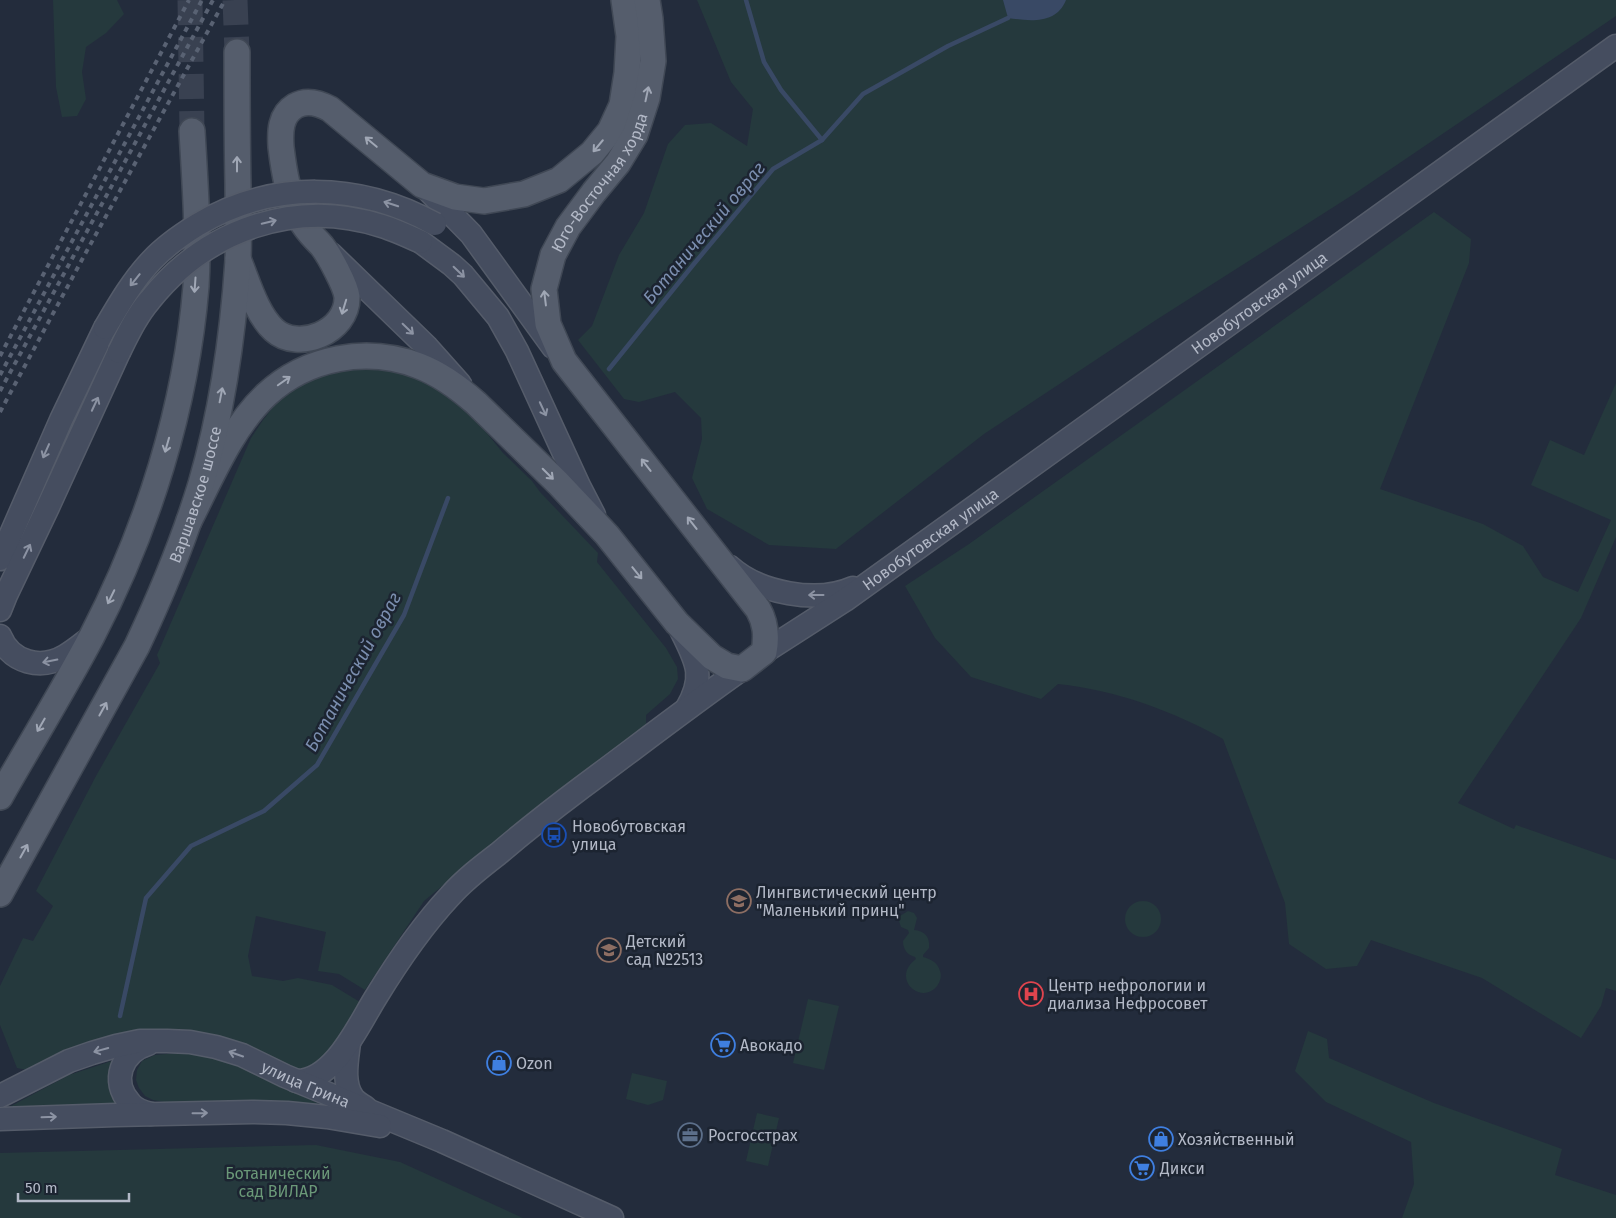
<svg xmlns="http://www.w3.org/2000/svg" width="1616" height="1218" font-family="'Fira Sans',sans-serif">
<rect width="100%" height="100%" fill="#232c3c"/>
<g fill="#25393d">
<path d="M53,0h64l7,14 -18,19 -20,14 -4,25 4,27 -9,17 -15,1 -6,-30z"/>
<path d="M697,0h919v16l-262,178 -198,126 -172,114 -148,115 -67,-4 -62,-36 -15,-31 10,-39 -1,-21 -26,-26 -36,10 -15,-3 -46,-59 14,-14 27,-71 25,-42 24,-69 17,-19 26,-2 36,23 6,-37 -22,-27z"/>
<path d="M1434,212l37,27 -2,24 -89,226 103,35 40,22 20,31 35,15 33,-72 -80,-35 19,-45 34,15 32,-72v154l-35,81 -123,185 56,26 2,-4 100,35v131l-10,-3 -5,18 -20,32 -99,-60 -111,-38 -14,26 -31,3 -37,-25 -4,-41 -62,-164c-50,-28 -107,-49 -165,-55l-17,15 -70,-22 -36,-39 -30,-52 64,-42z"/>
<path d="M373,366l40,6 17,10 28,22 23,22 22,27 29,28 8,11 58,61 -1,9 69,86 11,19 1,12 -8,15 -24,21v10l-106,85 -53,39 -63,52 -59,89 -26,-16 -21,-3 8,-39 -70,-16 -8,40 4,20 31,5 15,-3 34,7 28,17 -30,53 -26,16 -18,-5 -81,-32 -173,37 -15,-3 -17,-43v-39l23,-48 10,3 20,-35 -17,-15 60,-115 64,-113 -3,-8 94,-217 12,-18 14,-18 16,-13 21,-12 32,-10z"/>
<circle cx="1143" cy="919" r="18"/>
<path d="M908,911l6,2 3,5 -3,12c11,1 16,7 15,18l-6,7v2c8,2 15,6 17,14 2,5 0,11 -3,15 -16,20 -47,-8 -21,-27l-1,-2c-8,-2 -12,-8 -12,-16l6,-8 -1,-3 -7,-3 -2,-6 1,-5z"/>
<path d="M808,999l31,7 -15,64 -31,-7z"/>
<path d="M1308,1031l19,8 2,19 105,45 128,46 -7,26 61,20v23h-214l12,-34 -3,-42 -85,-40 -31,-31z"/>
<path d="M177,1053l21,1 40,10 85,42 -48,-5 -100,3 -22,-4 -8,-4 -6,-8 -3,-8 1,-10 5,-9 13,-6z"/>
<path d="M121,1058l4,47 -125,7 69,-37z"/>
<path d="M632,1073l35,8 -4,19 -15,5 -22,-6z"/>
<path d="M757,1113l22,5 -11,48 -22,-5z"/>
<path d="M316,1145l84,17 123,56h-523v-65z"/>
</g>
<path fill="#394965" d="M1003,0h63c-10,25 -37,21 -58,18z"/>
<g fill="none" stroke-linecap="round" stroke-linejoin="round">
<g stroke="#394965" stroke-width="4.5">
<path d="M746,0l18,62 17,28 41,50"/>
<path d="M609,369l84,-104 80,-96 49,-29 41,-46 85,-48 60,-28"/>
<path d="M120,1016l26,-118 45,-52 73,-35 53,-46 87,-150 44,-117"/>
</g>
<g stroke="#394151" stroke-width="25" stroke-dasharray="25 12" stroke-linecap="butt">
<path d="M190,0l2,131"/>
<path d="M235,0l2,52"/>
</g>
<g stroke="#555c6a" stroke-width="25">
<g id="secondary">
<path d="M423,185l48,49 82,113"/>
<path d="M421,242l31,23 11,10 35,42 19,34 62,135 15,29"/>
<path d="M331,254l96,93 33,37"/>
<path d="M0,559l61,-139 44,-92"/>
<path d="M730,567c29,26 87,37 123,21"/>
<path d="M0,610l6,-15 42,-88 71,-155"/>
<path d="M681,630c15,31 25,45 6,78"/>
<path d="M0,636c11,27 41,34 65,20 9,-5 17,-12 25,-18"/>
<path id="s1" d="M764,652l81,-52 142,-102 629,-452"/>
<path d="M349,1043c-2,17 -7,40 4,55 3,4 9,7 13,10"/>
<path d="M148,1044c-26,8 -38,37 -18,59 5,7 13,9 21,11"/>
<path d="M296,1081c38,1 63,-57 80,-84 22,-36 45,-70 74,-101 14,-16 31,-29 48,-42 27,-23 55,-45 83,-66 54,-40 107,-81 161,-119"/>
<path id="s2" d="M0,1096l69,-35 23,-8 24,-7 24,-5h27l23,1 26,5 26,8 43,21 157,65 170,77"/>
<path d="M0,1119l116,-4 136,-3 35,1 40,4 53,9"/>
</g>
</g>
<g stroke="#404855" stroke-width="28">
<g id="primary">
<path d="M238,259c9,21 18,55 36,71 24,22 74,2 73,-33 -1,-11 -18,-42 -25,-51 -8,-9 -15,-14 -21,-26 -13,-23 -17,-48 -20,-73 -1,-15 -1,-32 14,-41 12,-7 24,-3 35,3l92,76 33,12 29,4 40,-7 35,-14 33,-27 18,-22 12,-26 5,-32 2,-37 -5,-36"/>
<path id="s3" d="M189,521c22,-43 42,-93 77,-126 41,-38 101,-49 153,-29 21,8 40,22 57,37l82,80 49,52 70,88 35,34 15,9 15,3 22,-17c3,-16 2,-29 -6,-43l-194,-248 -16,-37 -4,-35 9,-34 15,-28 26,-35 24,-29 17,-28 12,-37 6,-37 -3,-42 -3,-19"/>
<path d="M0,797c30,-53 63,-106 92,-161 56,-108 94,-228 104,-350 3,-51 -1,-103 -4,-155"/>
<path id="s4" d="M0,894l137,-248c25,-53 47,-106 64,-162 21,-72 32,-149 37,-224 1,-25 0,-50 0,-75 -1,-44 -1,-89 -1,-133"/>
</g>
</g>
<use href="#secondary" stroke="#454d5f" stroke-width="22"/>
<use href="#primary" stroke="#555d6c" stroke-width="25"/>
<g stroke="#596273" stroke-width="4" stroke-dasharray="5 5" stroke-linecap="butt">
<path d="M0,356l189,-356"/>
<path d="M0,375l202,-375"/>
<path d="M0,391l213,-391"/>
<path d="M0,412l84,-156 141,-256"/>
</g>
<g stroke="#555c6a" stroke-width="25" stroke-linecap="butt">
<g id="secondary-bridge">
<path d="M105,328c14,-24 28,-48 47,-68 13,-14 29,-25 45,-35 75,-45 162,-43 238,-1"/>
<path d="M119,352c9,-18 18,-37 31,-52 56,-70 145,-102 232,-74 13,4 26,10 39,16"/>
</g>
</g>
<use href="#secondary-bridge" stroke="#454d5f" stroke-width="22"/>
</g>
<defs><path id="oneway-shaft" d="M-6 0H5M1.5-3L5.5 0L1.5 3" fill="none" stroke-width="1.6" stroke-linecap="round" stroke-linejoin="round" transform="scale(1.25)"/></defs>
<g stroke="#a0a7b5">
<use href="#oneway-shaft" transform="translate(647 94) rotate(-78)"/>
<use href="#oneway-shaft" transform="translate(371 142) rotate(-140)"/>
<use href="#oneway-shaft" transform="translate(598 146) rotate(130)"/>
<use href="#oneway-shaft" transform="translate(237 164) rotate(-90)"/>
<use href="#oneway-shaft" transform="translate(195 285) rotate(94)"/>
<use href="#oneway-shaft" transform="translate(545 298) rotate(-97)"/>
<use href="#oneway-shaft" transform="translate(344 307) rotate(107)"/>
<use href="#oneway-shaft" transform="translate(284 381) rotate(-35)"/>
<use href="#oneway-shaft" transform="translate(221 395) rotate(-79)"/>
<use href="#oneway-shaft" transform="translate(167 445) rotate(106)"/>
<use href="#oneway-shaft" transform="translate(646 465) rotate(-128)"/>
<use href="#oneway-shaft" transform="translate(548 474) rotate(45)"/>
<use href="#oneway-shaft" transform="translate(692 523) rotate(-128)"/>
<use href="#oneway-shaft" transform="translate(637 573) rotate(51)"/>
<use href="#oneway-shaft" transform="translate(111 597) rotate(116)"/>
<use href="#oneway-shaft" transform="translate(103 709) rotate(-61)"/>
<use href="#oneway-shaft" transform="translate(41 725) rotate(120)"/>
<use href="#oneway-shaft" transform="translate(24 851) rotate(-61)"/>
</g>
<g stroke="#8c93a3">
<use href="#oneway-shaft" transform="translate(391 204) rotate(-162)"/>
<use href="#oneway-shaft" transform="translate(269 222) rotate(-13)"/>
<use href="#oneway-shaft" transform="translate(459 272) rotate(44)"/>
<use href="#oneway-shaft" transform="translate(135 280) rotate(129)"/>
<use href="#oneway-shaft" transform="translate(408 329) rotate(44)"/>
<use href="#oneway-shaft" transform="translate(95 404) rotate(-65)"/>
<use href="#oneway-shaft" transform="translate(543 409) rotate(65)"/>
<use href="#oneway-shaft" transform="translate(46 451) rotate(114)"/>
<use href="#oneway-shaft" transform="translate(27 551) rotate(-64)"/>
<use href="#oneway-shaft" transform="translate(816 595) rotate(180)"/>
<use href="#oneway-shaft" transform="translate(50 661) rotate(169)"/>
<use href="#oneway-shaft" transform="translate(101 1050) rotate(165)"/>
<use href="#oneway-shaft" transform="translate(236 1054) rotate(-161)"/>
<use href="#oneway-shaft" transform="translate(200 1113) rotate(-1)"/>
<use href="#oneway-shaft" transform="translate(49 1117) rotate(-2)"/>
</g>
<defs>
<g id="bus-ring" transform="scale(1.25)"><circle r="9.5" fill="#1c2431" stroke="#1a4fb4" stroke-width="1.5"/><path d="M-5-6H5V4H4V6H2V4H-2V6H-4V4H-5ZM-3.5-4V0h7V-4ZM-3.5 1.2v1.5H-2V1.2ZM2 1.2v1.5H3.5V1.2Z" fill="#1a4fb4"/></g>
<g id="school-ring" transform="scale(1.25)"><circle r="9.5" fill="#1c2431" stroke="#8d6e63" stroke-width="1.5"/><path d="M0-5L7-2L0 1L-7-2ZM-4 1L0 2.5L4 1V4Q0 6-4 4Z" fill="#8d6e63"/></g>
<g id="hospital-ring" transform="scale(1.25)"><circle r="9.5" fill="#1c2431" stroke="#e0444e" stroke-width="1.5"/><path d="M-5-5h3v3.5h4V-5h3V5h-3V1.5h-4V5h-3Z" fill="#e0444e"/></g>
<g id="supermarket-ring" transform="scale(1.25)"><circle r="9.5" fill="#1c2431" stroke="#3f7fe0" stroke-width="1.5"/><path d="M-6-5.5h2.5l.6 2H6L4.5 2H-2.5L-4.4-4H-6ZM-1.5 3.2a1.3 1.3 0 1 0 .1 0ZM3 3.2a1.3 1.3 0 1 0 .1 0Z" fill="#3f7fe0"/></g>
<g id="shop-ring" transform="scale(1.25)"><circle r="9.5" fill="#1c2431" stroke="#3f7fe0" stroke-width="1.5"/><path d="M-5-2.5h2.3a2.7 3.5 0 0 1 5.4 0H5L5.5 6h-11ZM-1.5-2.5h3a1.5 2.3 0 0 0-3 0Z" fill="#3f7fe0"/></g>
<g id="office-ring" transform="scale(1.25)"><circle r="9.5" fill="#1c2431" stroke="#5c6f8a" stroke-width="1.5"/><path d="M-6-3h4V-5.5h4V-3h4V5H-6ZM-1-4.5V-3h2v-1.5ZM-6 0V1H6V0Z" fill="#5c6f8a"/></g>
</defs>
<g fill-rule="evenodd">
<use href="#bus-ring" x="554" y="835"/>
<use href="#school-ring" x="739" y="901"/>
<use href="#school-ring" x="609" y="950"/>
<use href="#hospital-ring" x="1031" y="994"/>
<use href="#supermarket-ring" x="723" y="1045"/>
<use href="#shop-ring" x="499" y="1063"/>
<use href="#office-ring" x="690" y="1135"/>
<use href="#shop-ring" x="1161" y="1139"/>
<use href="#supermarket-ring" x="1142" y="1168"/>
</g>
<g text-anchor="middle" stroke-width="5" stroke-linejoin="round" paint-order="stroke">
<g font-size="16" fill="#b3b9c7" stroke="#1c2431">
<text dy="6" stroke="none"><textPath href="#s3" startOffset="1345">Юго-Восточная хорда</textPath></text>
<text dy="6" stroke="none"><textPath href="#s1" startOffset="606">Новобутовская улица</textPath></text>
<text dy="6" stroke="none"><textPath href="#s4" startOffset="446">Варшавское шоссе</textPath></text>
<text dy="6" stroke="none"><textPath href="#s1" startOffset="201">Новобутовская улица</textPath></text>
<text dy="6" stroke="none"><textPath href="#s2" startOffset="325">улица Грина</textPath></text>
</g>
<g font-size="16" fill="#b3b9c7" stroke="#1c2431" text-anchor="start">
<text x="572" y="832">Новобутовская<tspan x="572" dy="18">улица</tspan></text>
<text x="756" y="898">Лингвистический центр<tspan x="756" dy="18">"Маленький принц"</tspan></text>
<text x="626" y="947">Детский<tspan x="626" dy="18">сад №2513</tspan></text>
<text x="1048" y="991">Центр нефрологии и<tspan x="1048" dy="18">диализа Нефросовет</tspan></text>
<text x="740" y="1051">Авокадо</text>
<text x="516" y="1069">Ozon</text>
<text x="708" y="1141">Росгосстрах</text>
<text x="1178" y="1145">Хозяйственный</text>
<text x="1160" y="1174">Дикси</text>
</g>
<g font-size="16" fill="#6a9878" stroke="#1c2431">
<text x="278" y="1179">Ботанический<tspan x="278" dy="18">сад ВИЛАР</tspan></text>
</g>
<g font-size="18" font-style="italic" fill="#7b8eaf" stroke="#1c2431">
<text transform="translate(704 233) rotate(-50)" y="6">Ботанический овраг</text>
<text transform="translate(353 672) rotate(-61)" y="6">Ботанический овраг</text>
</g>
</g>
<path d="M18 1193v8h111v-8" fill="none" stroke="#b3b9c7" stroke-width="2.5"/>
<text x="25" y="1193" font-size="15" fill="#b3b9c7" stroke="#1c2431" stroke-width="4" paint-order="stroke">50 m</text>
</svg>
